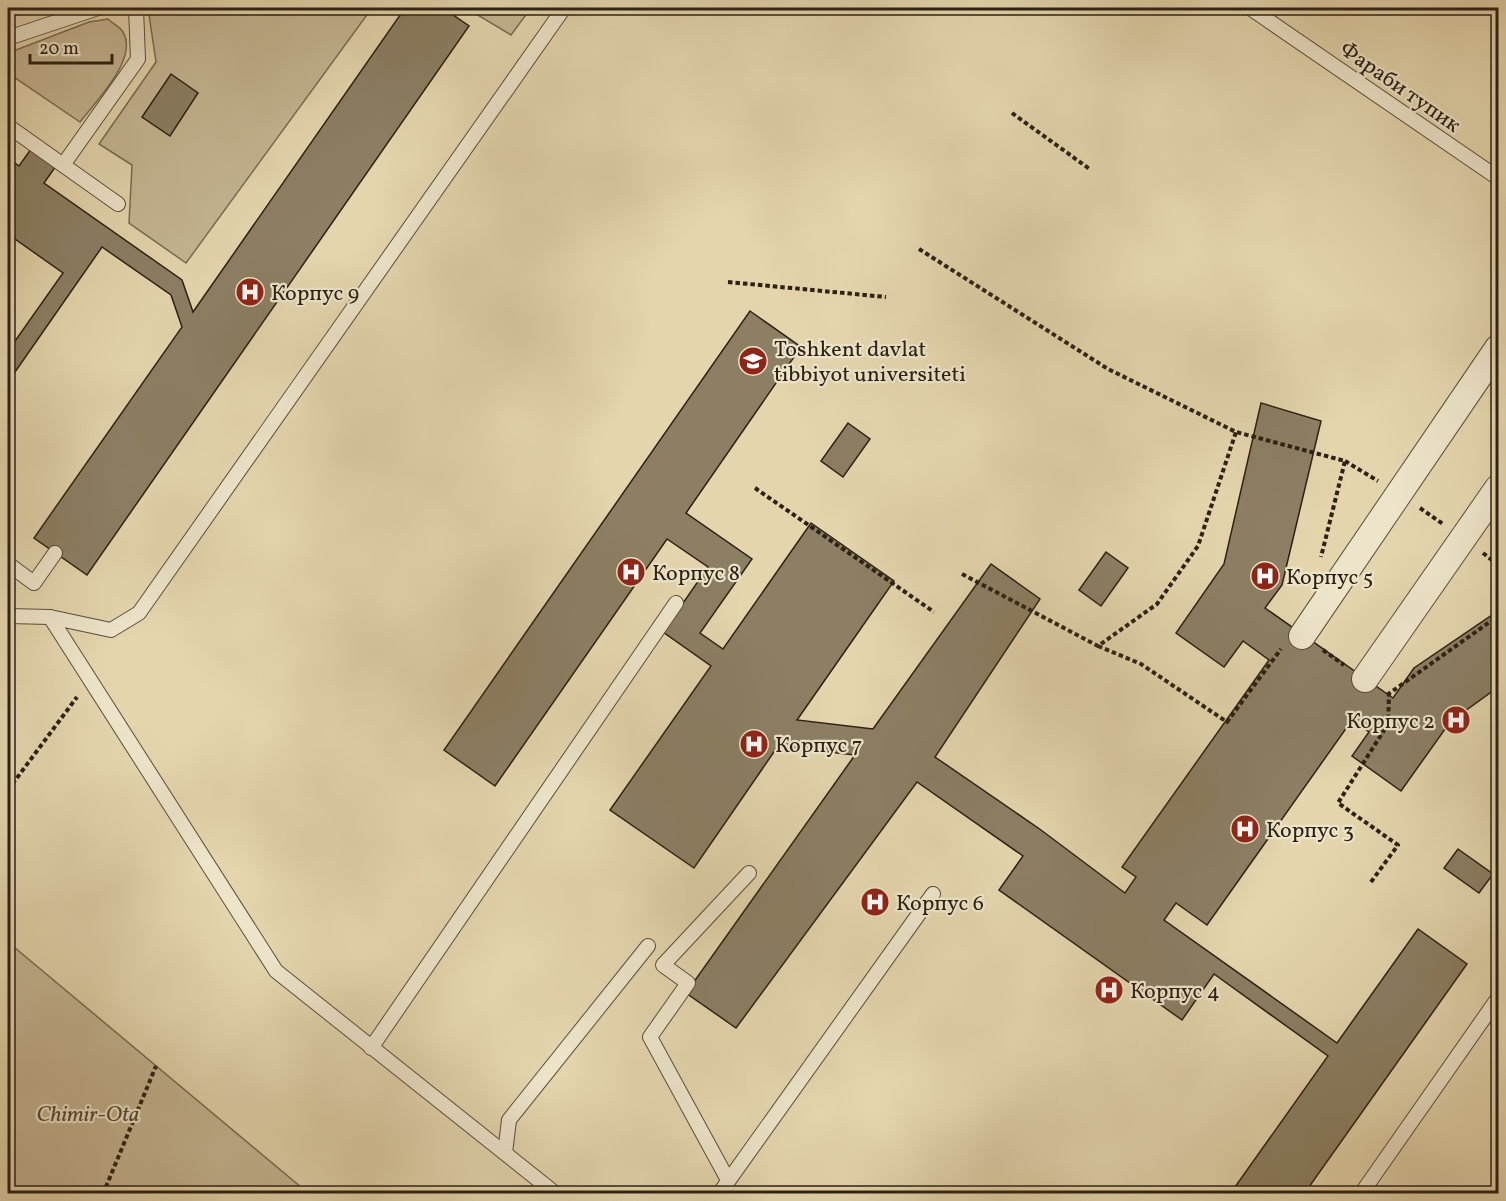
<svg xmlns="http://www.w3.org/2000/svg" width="1506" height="1201" font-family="Vollkorn,serif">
<rect width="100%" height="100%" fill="#e4d5ad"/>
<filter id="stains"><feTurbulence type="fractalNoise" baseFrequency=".00333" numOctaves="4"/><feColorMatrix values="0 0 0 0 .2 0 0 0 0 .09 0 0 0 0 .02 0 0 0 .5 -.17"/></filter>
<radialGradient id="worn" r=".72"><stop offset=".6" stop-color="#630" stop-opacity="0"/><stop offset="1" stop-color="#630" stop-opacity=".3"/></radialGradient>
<g fill="#c5b693" stroke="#786c54" stroke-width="1.5">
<path d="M8,8h36l-36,9z"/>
<path d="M148,8h224l-186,255 -57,-40 3,-58 -33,-21 57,-82z"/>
<path d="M466,8h65l-20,27z"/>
<path d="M108,19c4,4 12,8 15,13 16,27 -28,70 -43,90l-72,-49v-20l81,-31z"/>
<path d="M8,942l300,251h-300z"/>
</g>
<g fill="#8c7f64" stroke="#2c2114" stroke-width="1.5">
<path d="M405,8h38l26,18 -382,549 -53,-37 148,-211 -11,-32 -69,-48 -94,135v-31l55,-78 -55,-39v-76l11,8 12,-17 25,17 -12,17 138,97 11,32z"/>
<path d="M171,74l27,19 -28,43 -28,-19z"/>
<path d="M750,311l51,36 -115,166 66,46 -52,74 23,16 88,-126 83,58 -97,139 76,9 118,-165 49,35 -105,158 106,73 84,63 11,-16 -14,-10 147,-207 -26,-19 -19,26 -48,-34 48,-69 37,-161 60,18 -39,164 -17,23 128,90 21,-30 84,-57v76l-48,35 -49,69 -49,-35 17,-24 -17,-12 -145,205 -31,-22 -12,17 173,123 81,-114 49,35 -163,230h-74l98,-138 -114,-82 -32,46 -183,-130 24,-34 -106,-74 -181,246 -50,-35 169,-238 -77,-9 -84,122 -84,-58 101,-144 -48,-34 45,-65 -41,-28 -172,247 -51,-36z"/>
<path d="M848,423l22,16 -27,38 -22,-16z"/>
<path d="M1106,552l22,16 -27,38 -22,-16z"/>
<path d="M1458,849l35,25 -14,19 -35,-25z"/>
</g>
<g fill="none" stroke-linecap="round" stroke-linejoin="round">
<g stroke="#5a4e3a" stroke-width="16">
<g id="lane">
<path d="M1250,8l248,170"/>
<path d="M8,38l90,-30"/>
<path d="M8,126l110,78"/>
<path d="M63,165l75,-106 -2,-51"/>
<path d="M8,564l26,19 21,-30"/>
<path d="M8,616l42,1 61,13 28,-17 425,-605"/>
<path d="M50,617l226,354 280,223"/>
<path d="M371,1048l305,-445"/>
<path d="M505,1153l4,-33 139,-174"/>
<path d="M728,1180l-78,-143 38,-54 -25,-18 86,-92"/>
<path d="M719,1194l214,-300"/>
<path d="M1361,1194l137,-196"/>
</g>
</g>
<g stroke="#5a4e3a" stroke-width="28">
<g id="street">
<path d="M1302,636l196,-288"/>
<path d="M1365,679l133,-191"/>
</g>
</g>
<g stroke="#2c2114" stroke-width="4" stroke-dasharray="4.5 3" stroke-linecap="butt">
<path d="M1012,113l79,57"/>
<path d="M919,249l189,120 128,63 109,29 -24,96"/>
<path d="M728,282l158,15"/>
<path d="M1345,461l33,20"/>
<path d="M755,488l179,124"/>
<path d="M1420,508l23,16"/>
<path d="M1483,553l15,12"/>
<path d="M962,574l136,72 59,-42 41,-58 38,-114"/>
<path d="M1098,646l43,18 86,58 54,-73"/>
<path d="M1323,650l21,15"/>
<path d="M1387,695l111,-79"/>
<path d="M8,790l69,-93"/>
<path d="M1371,882l27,-37 -60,-42 50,-79 1,-29"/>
<path d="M103,1194l53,-128"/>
</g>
<use href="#lane" stroke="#ede4ca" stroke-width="14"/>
<use href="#street" stroke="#ede4ca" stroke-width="26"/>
</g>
<defs>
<g id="hospital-disc" transform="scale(1.5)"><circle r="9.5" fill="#8f2418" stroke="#ede4ca"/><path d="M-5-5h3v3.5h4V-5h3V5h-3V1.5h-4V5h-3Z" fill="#fff"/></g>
<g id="university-disc" transform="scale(1.5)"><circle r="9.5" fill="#8f2418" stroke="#ede4ca"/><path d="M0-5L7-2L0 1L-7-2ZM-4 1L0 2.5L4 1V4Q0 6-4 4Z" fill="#fff"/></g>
</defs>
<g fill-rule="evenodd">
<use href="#hospital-disc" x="250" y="292"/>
<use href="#university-disc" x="753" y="361"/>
<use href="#hospital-disc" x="631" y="572"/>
<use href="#hospital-disc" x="1265" y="576"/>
<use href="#hospital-disc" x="1456" y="720"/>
<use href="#hospital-disc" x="754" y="744"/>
<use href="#hospital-disc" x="1245" y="829"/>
<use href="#hospital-disc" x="875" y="902"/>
<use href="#hospital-disc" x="1109" y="990"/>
</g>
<g text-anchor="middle" stroke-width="4.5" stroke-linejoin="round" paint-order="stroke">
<g font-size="22" fill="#2c2114" stroke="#ede4ca">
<text transform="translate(1401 86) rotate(35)" y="8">Фараби тупик</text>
</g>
<g font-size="22" fill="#2c2114" stroke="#ede4ca" text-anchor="start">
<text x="271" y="300">Корпус 9</text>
<text x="774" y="356">Toshkent davlat<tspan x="774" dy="25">tibbiyot universiteti</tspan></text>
<text x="652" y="580">Корпус 8</text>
<text x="1286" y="584">Корпус 5</text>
<text x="1435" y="728" text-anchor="end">Корпус 2</text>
<text x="775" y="752">Корпус 7</text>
<text x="1266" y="837">Корпус 3</text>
<text x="896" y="910">Корпус 6</text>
<text x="1130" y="998">Корпус 4</text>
</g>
<g font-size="22" font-style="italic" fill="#524634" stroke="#ede4ca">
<text x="88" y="1121">Chimir-Ota</text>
</g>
</g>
<rect width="1506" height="1201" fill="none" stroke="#e4d5ad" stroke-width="30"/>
<rect x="9" y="9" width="1488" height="1183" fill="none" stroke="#2c2114" stroke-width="3"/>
<rect x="15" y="15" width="1476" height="1171" fill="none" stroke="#2c2114" stroke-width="1.5"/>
<path d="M30 54v9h82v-9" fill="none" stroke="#2c2114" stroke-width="3"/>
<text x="39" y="54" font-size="18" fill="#2c2114" stroke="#ede4ca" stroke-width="4.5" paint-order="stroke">20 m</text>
<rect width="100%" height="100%" filter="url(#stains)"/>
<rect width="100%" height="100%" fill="url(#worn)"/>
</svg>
